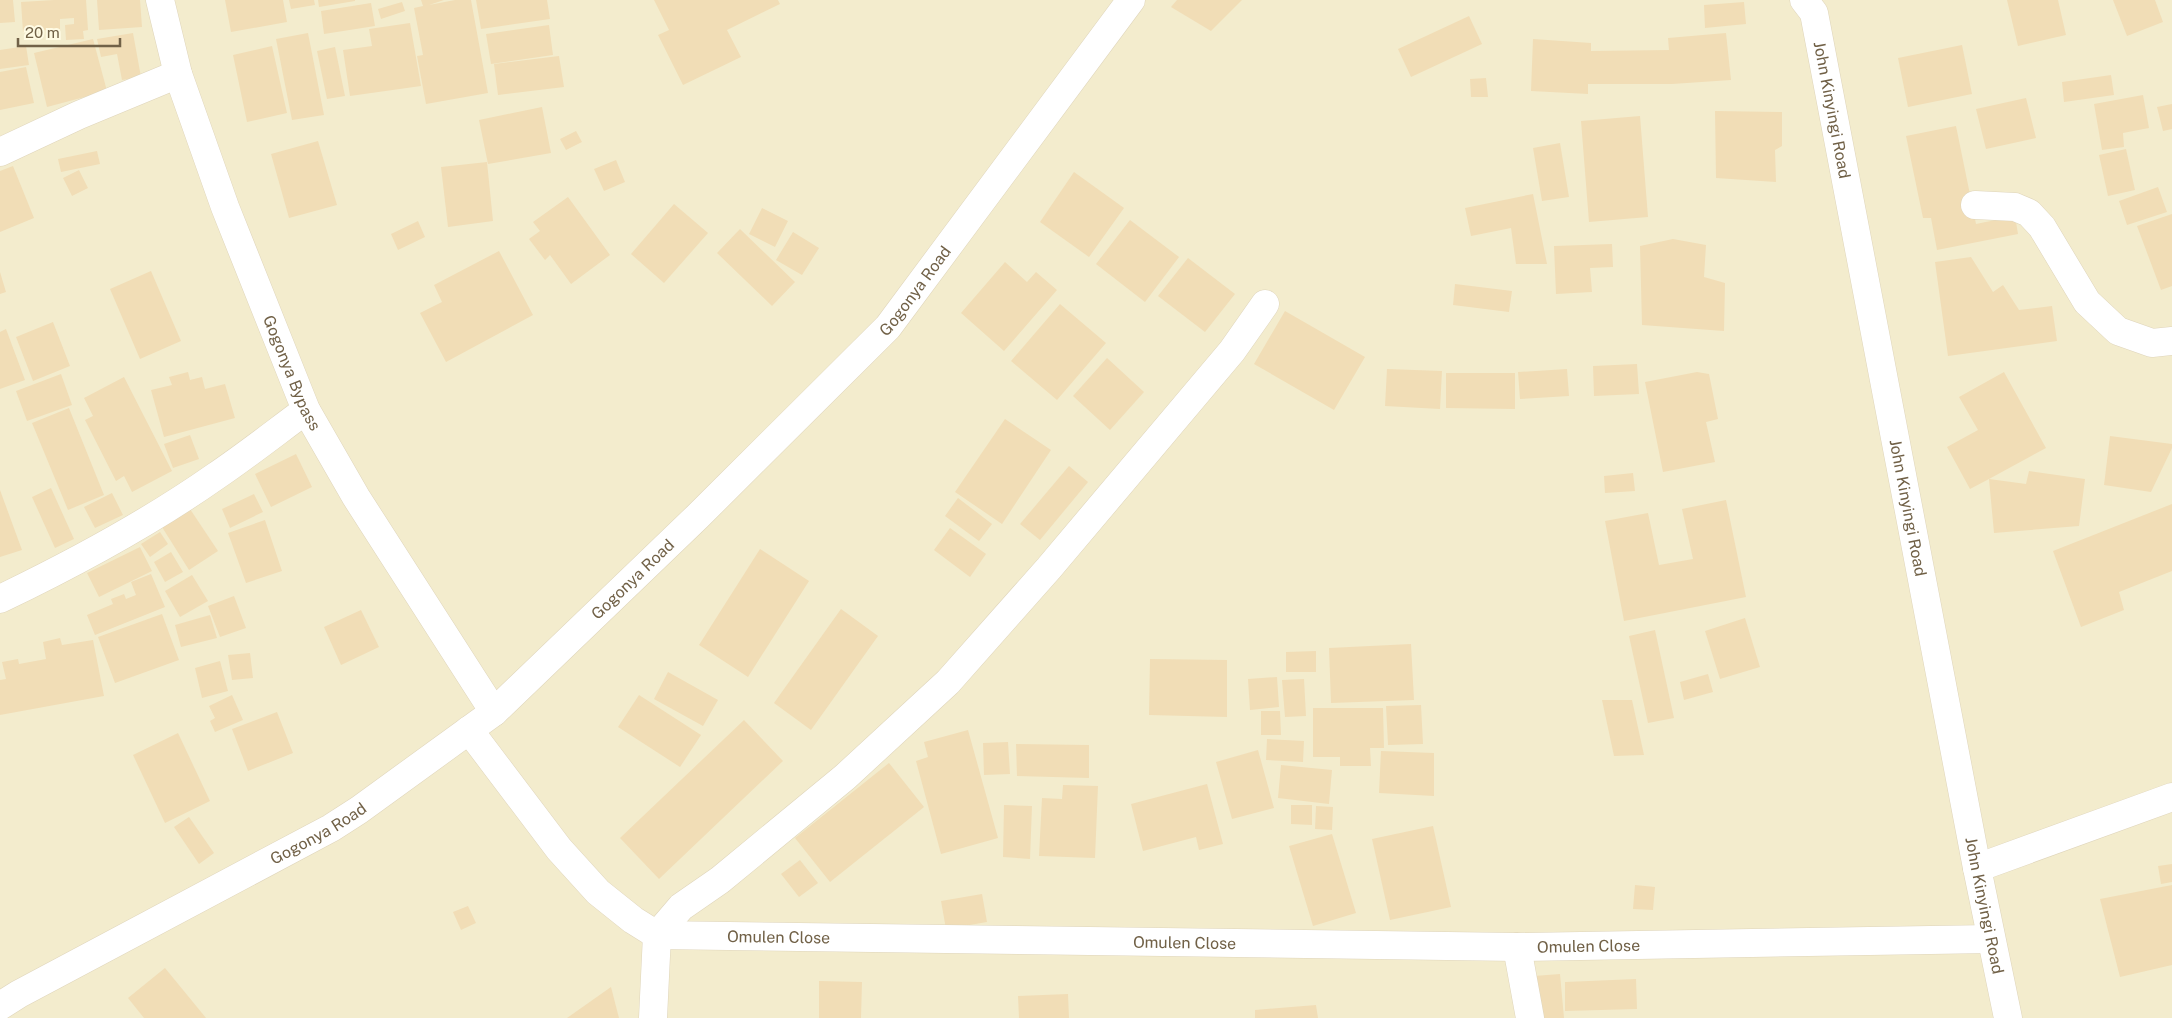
<svg xmlns="http://www.w3.org/2000/svg" width="2172" height="1018" font-family="'Public Sans',sans-serif">
<rect width="100%" height="100%" fill="#fcf8de"/>
<rect fill="#f3eccd" x="0" y="0" width="2172" height="1018"/>
<g fill="#f1ddb6">
<path d="M0,0h13l2,22 -15,1z"/>
<path d="M54,0h32l2,30 -5,1 1,8 -18,1 -1,-15 9,-1v-6l-14,1v10l-37,3 -2,-30z"/>
<path d="M97,0h43l2,27 -43,3z"/>
<path d="M225,0h58l4,22 -56,10z"/>
<path d="M289,0h25l1,5 -24,4z"/>
<path d="M318,0h37v1l-36,6z"/>
<path d="M421,0h23l-15,5 26,-5h16l17,93 -62,11 -9,-48 6,-1 -9,-47 9,-2z"/>
<path d="M476,0h71l3,19 -69,10z"/>
<path d="M654,0h124l2,4 -53,26 14,27 -58,28 -25,-50 11,-5z"/>
<path d="M1177,0h65l-31,31 -40,-24z"/>
<path d="M2007,0h51l8,35 -48,11z"/>
<path d="M2113,0h42l8,22 -36,14z"/>
<path d="M402,2l3,9 -24,8 -3,-10z"/>
<path d="M1744,2l2,22 -41,4 -1,-23z"/>
<path d="M371,3l4,23 -51,8 -3,-23z"/>
<path d="M1469,16l13,28 -71,33 -13,-28z"/>
<path d="M410,23l11,63 -71,10 -7,-46 29,-4 -3,-17z"/>
<path d="M549,25l4,30 -62,9 -5,-30z"/>
<path d="M133,33l8,44 -19,3 -5,-26 -16,3 -4,-18z"/>
<path d="M308,33l16,82 -32,5 -16,-81z"/>
<path d="M1726,33l5,47 -59,4h-84v10l-57,-3 2,-52 58,4v8l78,-1 -1,-12z"/>
<path d="M93,39l14,52 -60,16 -13,-54z"/>
<path d="M1962,45l10,49 -64,13 -10,-49z"/>
<path d="M26,46l3,19 -29,4v-19z"/>
<path d="M272,46l15,67 -40,9 -14,-67z"/>
<path d="M335,47l10,49 -18,3 -10,-48z"/>
<path d="M559,56l5,31 -66,8 -4,-31z"/>
<path d="M26,67l8,36 -34,7v-38z"/>
<path d="M2111,75l3,20 -50,7 -2,-20z"/>
<path d="M1486,78l2,19h-17l-1,-18z"/>
<path d="M2143,95l6,33 -26,5 1,14 -22,3 -8,-46z"/>
<path d="M2026,98l10,40 -50,11 -10,-40z"/>
<path d="M2172,104v25l-9,2 -6,-24z"/>
<path d="M542,107l9,46 -63,11 -9,-44z"/>
<path d="M1715,111l67,1v34l-7,4 1,32 -60,-4z"/>
<path d="M1640,116l8,101 -59,5 -8,-101z"/>
<path d="M1956,126l20,98 39,-8 3,18 -81,16 -6,-32h-8l-17,-82z"/>
<path d="M576,131l6,11 -16,8 -6,-11z"/>
<path d="M318,141l19,64 -48,13 -18,-64z"/>
<path d="M1560,143l9,54 -27,4 -9,-53z"/>
<path d="M2126,149l9,41 -27,6 -9,-41z"/>
<path d="M97,151l3,13 -39,8 -3,-13z"/>
<path d="M616,160l9,22 -21,9 -10,-22z"/>
<path d="M487,162l6,59 -45,6 -7,-60z"/>
<path d="M13,166l21,52 -34,14v-61z"/>
<path d="M79,170l9,18 -16,8 -9,-18z"/>
<path d="M1074,172l50,36 -35,49 -49,-35z"/>
<path d="M2158,187l9,25 -40,13 -8,-24z"/>
<path d="M1533,194l14,70h-31l-5,-36 -40,8 -6,-28z"/>
<path d="M568,197l42,58 -39,29 -21,-29 -5,5 -16,-21 11,-8 -7,-9z"/>
<path d="M674,204l34,29 -44,50 -33,-29z"/>
<path d="M762,208l26,13 -13,26 -26,-13z"/>
<path d="M2172,214v72l-11,4 -24,-64z"/>
<path d="M1130,220l49,37 -34,45 -49,-38z"/>
<path d="M418,221l7,16 -27,13 -7,-16z"/>
<path d="M740,229l55,53 -23,24 -55,-53z"/>
<path d="M793,232l26,16 -17,27 -26,-15z"/>
<path d="M1673,239l33,6 -2,32 21,6 -1,48 -82,-6 -2,-79z"/>
<path d="M1612,244l1,23 -23,1 2,24 -36,2 -2,-48z"/>
<path d="M499,251l34,64 -87,47 -26,-49 22,-11 -8,-17z"/>
<path d="M1971,257l22,35 10,-7 16,25 33,-4 5,35 -109,15 -13,-94z"/>
<path d="M1188,258l47,36 -30,38 -47,-36z"/>
<path d="M1005,262l22,20 9,-10 21,18 -53,61 -43,-38z"/>
<path d="M151,271l30,70 -41,18 -30,-70z"/>
<path d="M0,272l6,20 -6,2z"/>
<path d="M1455,284l57,7 -3,21 -56,-7z"/>
<path d="M1060,304l46,39 -49,57 -46,-39z"/>
<path d="M1285,311l80,46 -31,53 -80,-46z"/>
<path d="M53,322l17,44 -37,15 -17,-44z"/>
<path d="M6,329l19,51 -25,9v-57z"/>
<path d="M1107,358l37,34 -34,38 -37,-34z"/>
<path d="M1637,364l2,30 -45,2 -1,-30z"/>
<path d="M1387,369l55,2 -2,38 -55,-3z"/>
<path d="M1567,369l2,27 -49,3 -2,-27z"/>
<path d="M188,372l2,8 12,-3 3,12 20,-5 10,34 -71,19 -13,-47 21,-5 -3,-8z"/>
<path d="M1697,372l12,2 9,45 -12,3 9,40 -52,10 -18,-90z"/>
<path d="M2004,372l42,76 -57,31 37,5 3,-13 56,8 -6,47 -85,7 -5,-54 -19,10 -23,-42 31,-17 -19,-33z"/>
<path d="M1446,373h69v36l-69,-1z"/>
<path d="M61,374l11,31 -45,16 -11,-30z"/>
<path d="M124,377l48,94 -40,21 -8,-16 -8,5 -31,-61 8,-4 -9,-18z"/>
<path d="M69,408l35,87 -36,15 -36,-87z"/>
<path d="M1005,419l46,31 -49,74 -47,-32z"/>
<path d="M190,435l9,24 -26,9 -9,-24z"/>
<path d="M2110,436l62,8v4l-21,44 -47,-7z"/>
<path d="M296,454l16,33 -41,20 -16,-33z"/>
<path d="M1069,466l19,16 -48,58 -20,-16z"/>
<path d="M1633,473l2,18 -30,2 -1,-17z"/>
<path d="M51,488l23,51 -19,9 -23,-51z"/>
<path d="M0,490l22,60 -22,7z"/>
<path d="M112,493l11,22 -28,13 -11,-21z"/>
<path d="M254,494l9,18 -33,16 -8,-19z"/>
<path d="M958,498l34,26 -13,17 -34,-25z"/>
<path d="M1726,500l20,97 -122,24 -19,-100 43,-8 11,52 34,-6 -11,-50z"/>
<path d="M2172,504v67l-53,21 5,18 -43,17 -28,-76z"/>
<path d="M190,509l28,42 -29,19 -27,-43z"/>
<path d="M265,520l17,51 -36,12 -18,-50z"/>
<path d="M950,528l36,26 -16,23 -36,-27z"/>
<path d="M160,532l8,12 -18,13 -9,-13z"/>
<path d="M140,547l12,24 -53,26 -12,-24z"/>
<path d="M760,549l49,32 -61,96 -49,-32z"/>
<path d="M171,552l12,20 -18,10 -11,-20z"/>
<path d="M151,574l14,33 -70,28 -8,-20 26,-11 -2,-5 13,-5 2,5 10,-4 -5,-13z"/>
<path d="M192,575l16,26 -28,16 -15,-26z"/>
<path d="M234,596l12,32 -26,9 -12,-31z"/>
<path d="M841,609l37,27 -67,94 -37,-27z"/>
<path d="M361,610l18,37 -38,18 -17,-38z"/>
<path d="M162,614l17,46 -64,23 -17,-46z"/>
<path d="M210,615l7,23 -36,9 -6,-22z"/>
<path d="M1745,618l15,49 -40,12 -15,-48z"/>
<path d="M1655,630l19,88 -26,5 -19,-87z"/>
<path d="M60,638l2,7 31,-5 11,56 -104,19v-35l6,-1 -4,-17 16,-3 1,5 27,-5 -3,-17z"/>
<path d="M1411,644l3,56 -83,3 -2,-55z"/>
<path d="M1316,651v21h-30v-20z"/>
<path d="M250,653l3,25 -21,2 -4,-25z"/>
<path d="M1150,659l77,1v57l-78,-2z"/>
<path d="M220,661l8,30 -26,7 -7,-30z"/>
<path d="M668,672l50,28 -15,26 -49,-27z"/>
<path d="M1708,674l5,18 -29,8 -4,-18z"/>
<path d="M1277,677l2,30 -29,3 -2,-31z"/>
<path d="M1304,679l2,37 -21,1 -3,-37z"/>
<path d="M232,695l11,25 -28,12 -5,-11 5,-3 -6,-12z"/>
<path d="M639,695l62,40 -21,32 -62,-40z"/>
<path d="M1602,700h30l12,55 -30,1z"/>
<path d="M1421,705l2,39 -35,1 -2,-39z"/>
<path d="M1313,708h70l1,40h-14l1,18h-31v-9h-27z"/>
<path d="M1261,711h19l1,24h-20z"/>
<path d="M277,712l16,41 -45,18 -16,-42z"/>
<path d="M744,720l39,41 -124,118 -39,-41z"/>
<path d="M968,730l30,108 -57,16 -25,-93 12,-4 -4,-15z"/>
<path d="M178,733l32,68 -45,22 -32,-68z"/>
<path d="M1267,739l37,2 -1,21 -37,-2z"/>
<path d="M1008,742l2,32 -26,1 -1,-32z"/>
<path d="M1016,744l73,1v33l-72,-2z"/>
<path d="M1258,750l16,58 -42,11 -16,-57z"/>
<path d="M1381,751l53,2v43l-55,-3z"/>
<path d="M889,763l35,44 -94,75 -35,-44z"/>
<path d="M1281,765l51,5 -3,34 -51,-6z"/>
<path d="M1207,784l16,60 -24,6 -3,-13 -53,14 -12,-47z"/>
<path d="M1063,785l35,1 -3,72 -56,-2 3,-58 20,1z"/>
<path d="M1004,805l28,1 -2,53 -27,-2z"/>
<path d="M1291,805h21v20l-21,-1z"/>
<path d="M1316,806l17,1 -1,23 -17,-1z"/>
<path d="M189,817l25,36 -15,11 -25,-37z"/>
<path d="M1433,826l18,81 -61,13 -18,-81z"/>
<path d="M1332,834l24,79 -43,13 -24,-80z"/>
<path d="M800,860l18,23 -19,14 -18,-23z"/>
<path d="M2172,864v18l-11,2 -3,-18z"/>
<path d="M1635,885l20,2 -2,23 -20,-1z"/>
<path d="M2172,885v80l-52,12 -20,-78z"/>
<path d="M982,894l5,28 -41,7 -5,-28z"/>
<path d="M468,906l8,17 -15,7 -8,-18z"/>
<path d="M165,968l41,50h-62l-16,-20z"/>
<path d="M1560,974l4,44h-26l-4,-42z"/>
<path d="M1636,979l1,30 -72,2v-29z"/>
<path d="M819,981l43,1 -1,36h-42z"/>
<path d="M611,987l8,31h-52z"/>
<path d="M1068,994l1,24h-50l-1,-22z"/>
<path d="M1316,1005l2,13h-63v-8z"/>
</g>
<g fill="none" stroke-linecap="round" stroke-linejoin="round">
<g stroke="#dfd5bb" stroke-width="29">
<g id="street">
<path id="s1" d="M160,0l18,74 47,133 81,203 50,87 138,215"/>
<path id="s2" d="M1804,0l10,13 163,855 31,150"/>
<path d="M0,152l79,-37 99,-41"/>
<path d="M1975,205l40,2 14,6 13,14 45,75 31,29 34,12 20,-2"/>
<path d="M0,599c75,-36 149,-76 216,-123 31,-21 60,-44 90,-66"/>
<path id="s3" d="M469,730l90,119 39,43 35,28 24,15 860,12 474,-8"/>
<path d="M1977,868l195,-71"/>
<path d="M1517,947l13,71"/>
<path id="s4" d="M0,1006l19,-12 312,-166 28,-18 135,-98 203,-195 191,-190 243,-327"/>
<path d="M653,1018l4,-83 24,-28 39,-27 125,-103 103,-95 101,-114 183,-217 33,-47"/>
</g>
</g>
<use href="#street" stroke="#fff" stroke-width="28"/>
</g>
<g text-anchor="middle" stroke-width="4" stroke-linejoin="round" paint-order="stroke">
<g font-size="16" fill="#716147" stroke="#fffbe4">
<text dy="6" stroke="none"><textPath href="#s2" startOffset="115">John Kinyingi Road</textPath></text>
<text dy="6" stroke="none"><textPath href="#s4" startOffset="1172">Gogonya Road</textPath></text>
<text dy="6" stroke="none"><textPath href="#s1" startOffset="396">Gogonya Bypass</textPath></text>
<text dy="6" stroke="none"><textPath href="#s2" startOffset="520">John Kinyingi Road</textPath></text>
<text dy="6" stroke="none"><textPath href="#s4" startOffset="768">Gogonya Road</textPath></text>
<text dy="6" stroke="none"><textPath href="#s4" startOffset="362">Gogonya Road</textPath></text>
<text dy="6" stroke="none"><textPath href="#s2" startOffset="925">John Kinyingi Road</textPath></text>
<text dy="6" stroke="none"><textPath href="#s3" startOffset="402">Omulen Close</textPath></text>
<text dy="6" stroke="none"><textPath href="#s3" startOffset="808">Omulen Close</textPath></text>
<text dy="6" stroke="none"><textPath href="#s3" startOffset="1212">Omulen Close</textPath></text>
</g>
</g>
<path d="M18 38v8h102v-8" fill="none" stroke="#716147" stroke-width="2.5"/>
<text x="25" y="38" font-size="15" fill="#716147" stroke="#fffbe4" stroke-width="4" paint-order="stroke">20 m</text>
</svg>
